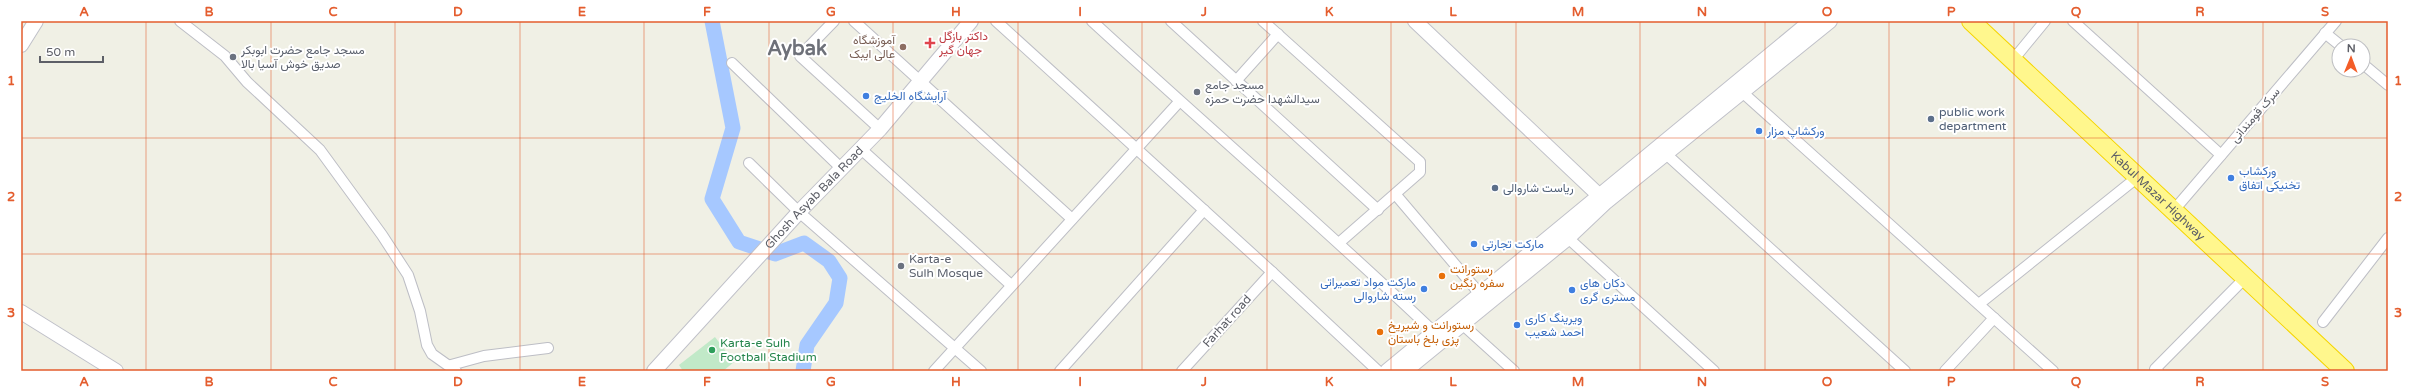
<svg xmlns="http://www.w3.org/2000/svg" width="2409" height="392" font-family="'Varela Round',Vazirmatn,sans-serif">
<rect width="100%" height="100%" fill="#f0f0e5"/>
<path fill="#c1e9c8" d="M715,337l19,25 -11,9h-40l-4,-6z"/>
<g fill="none" stroke-linecap="round" stroke-linejoin="round">
<path stroke="#a6c8ff" stroke-width="15" d="M712,21l21,107 -21,71 27,43 36,12 29,-11 25,18 11,17 -4,25 -29,42 -4,26"/>
<g stroke="#bdbec5" stroke-width="12">
<g id="street">
<path d="M180,21l45,35 22,26 73,68 62,85 26,40 12,36 7,34 5,9 24,17"/>
<path d="M834,21l-34,35 80,73"/>
<path d="M854,21l218,198"/>
<path d="M996,21l276,251 106,99"/>
<path d="M1092,21c114,105 231,205 343,312"/>
<path d="M1171,21l207,189"/>
<path d="M1263,21l157,141v10l-80,70"/>
<path d="M2073,21l148,134"/>
<path d="M2325,33l16,13"/>
<path d="M2013,60l32,-39"/>
<path d="M732,63l110,106"/>
<path d="M2363,64l25,21"/>
<path d="M1236,81l42,-47"/>
<path d="M1742,92l311,279"/>
<path d="M861,149l150,136"/>
<path d="M1666,154l239,217"/>
<path d="M749,163l50,49 182,159"/>
<path d="M1396,195l84,99"/>
<path d="M2174,210l162,-189"/>
<path d="M1568,238l146,133"/>
<path d="M1979,304l160,-128"/>
<path d="M2323,322l65,-84"/>
<path d="M1462,324l52,47"/>
<path d="M451,365l33,-9 64,-8"/>
<path d="M934,371l245,-269"/>
<path d="M1060,371l144,-161"/>
<path d="M1182,371l90,-99"/>
<path d="M1945,371l49,-53"/>
<path d="M2158,371l-3,-2 90,-91"/>
</g>
</g>
<g stroke="#c0c1c9" stroke-width="16">
<g id="secondary">
<path d="M1415,21l190,180"/>
<path d="M21,45l15,-24"/>
<path d="M21,312l95,59"/>
<path id="s1" d="M654,371l145,-159 81,-83 91,-108"/>
<path d="M1387,371l424,-350"/>
<path d="M1405,371l163,-133 38,-36 224,-181"/>
</g>
</g>
<g stroke="#f5d500" stroke-width="20">
<g id="highway">
<path id="s2" d="M1971,21l374,350"/>
</g>
</g>
<use href="#street" stroke="#fff" stroke-width="10"/>
<use href="#secondary" stroke="#fff" stroke-width="14"/>
<use href="#highway" stroke="#fff78d" stroke-width="18"/>
</g>
<path fill="none" stroke="#e45d2e" stroke-width="1" stroke-opacity="0.55" d="M146,21v350M271,21v350M395,21v350M520,21v350M644,21v350M769,21v350M893,21v350M1018,21v350M1142,21v350M1267,21v350M1391,21v350M1516,21v350M1640,21v350M1765,21v350M1889,21v350M2014,21v350M2138,21v350M2263,21v350M21,138h2367M21,254h2367"/>
<path fill="#e0444e" stroke="#fff" stroke-width="1.5" d="M928 37h4v4h4v4h-4v4h-4v-4h-4v-4h4z"/>
<circle fill="#8d6e63" stroke="#fff" stroke-width="1.5" cx="903" cy="47" r="4"/>
<g fill="#6b7280" stroke="#fff" stroke-width="1.5">
<circle cx="233" cy="57" r="4"/>
<circle cx="1197" cy="92" r="4"/>
<circle cx="901" cy="266" r="4"/>
</g>
<g fill="#3f7fe0" stroke="#fff" stroke-width="1.5">
<circle cx="866" cy="96" r="4"/>
<circle cx="1759" cy="131" r="4"/>
<circle cx="2231" cy="178" r="4"/>
<circle cx="1474" cy="244" r="4"/>
<circle cx="1424" cy="289" r="4"/>
<circle cx="1572" cy="290" r="4"/>
<circle cx="1517" cy="325" r="4"/>
</g>
<g fill="#5c6f8a" stroke="#fff" stroke-width="1.5">
<circle cx="1931" cy="119" r="4"/>
<circle cx="1495" cy="188" r="4"/>
</g>
<g fill="#e8710a" stroke="#fff" stroke-width="1.5">
<circle cx="1442" cy="276" r="4"/>
<circle cx="1380" cy="332" r="4"/>
</g>
<circle fill="#2e9e5b" stroke="#fff" stroke-width="1.5" cx="712" cy="350" r="4"/>
<g text-anchor="middle" stroke-width="4" stroke-linejoin="round" paint-order="stroke">
<g font-size="12" fill="#be3a42" stroke="#fff" text-anchor="start">
<text x="939" y="40">داکتر بازگل<tspan x="939" dy="14">جهان گیر</tspan></text>
</g>
<g font-size="12" fill="#785e54" stroke="#fff" text-anchor="end">
<text x="895" y="44">آموزشگاه<tspan x="895" dy="14">عالی ایبک</tspan></text>
</g>
<g font-size="12" fill="#5b616d" stroke="#fff" text-anchor="start">
<text x="241" y="54">مسجد جامع حضرت ابوبکر<tspan x="241" dy="14">صدیق خوش آسیا بالا</tspan></text>
<text x="1205" y="89">مسجد جامع<tspan x="1205" dy="14">سیدالشهدا حضرت حمزه</tspan></text>
<text x="909" y="263">Karta-e<tspan x="909" dy="14">Sulh Mosque</tspan></text>
</g>
<g font-size="12" fill="#366cbe" stroke="#fff" text-anchor="start">
<text x="874" y="100">آرایشگاه الخلیج</text>
<text x="1767" y="135">ورکشاپ مزار</text>
<text x="2239" y="175">ورکشاب<tspan x="2239" dy="14">تخنیکی اتفاق</tspan></text>
<text x="1482" y="248">مارکت تجارتی</text>
<text x="1416" y="286" text-anchor="end">مارکت مواد تعمیراتی<tspan x="1416" dy="14">رسته شاروالی</tspan></text>
<text x="1580" y="287">دکان های<tspan x="1580" dy="14">مستری گری</tspan></text>
<text x="1525" y="322">ویرینگ کاری<tspan x="1525" dy="14">احمد شعیب</tspan></text>
</g>
<g font-size="12" fill="#4e5e75" stroke="#fff" text-anchor="start">
<text x="1939" y="116">public work<tspan x="1939" dy="14">department</tspan></text>
<text x="1503" y="192">ریاست شاروالی</text>
</g>
<g font-size="12" fill="#5d5f67" stroke="#fff">
<text transform="translate(2255 115) rotate(-49)" y="4">سرک قومندانی</text>
<text dy="4" stroke="none"><textPath href="#s2" startOffset="256">Kabul Mazar Highway</textPath></text>
<text dy="4" stroke="none"><textPath href="#s1" startOffset="236">Ghosh Asyab Bala Road</textPath></text>
<text transform="translate(1227 321) rotate(-48)" y="4">Farhat road</text>
</g>
<g font-size="12" fill="#c56008" stroke="#fff" text-anchor="start">
<text x="1450" y="273">رستورانت<tspan x="1450" dy="14">سفره رنگین</tspan></text>
<text x="1388" y="329">رستورانت و شیریخ<tspan x="1388" dy="14">پزی بلخ باستان</tspan></text>
</g>
<g font-size="12" fill="#27864d" stroke="#fff" text-anchor="start">
<text x="720" y="347">Karta-e Sulh<tspan x="720" dy="14">Football Stadium</tspan></text>
</g>
<g font-size="20" font-weight="bold" fill="#6e7179" stroke="#fff">
<text x="797" y="55">Aybak</text>
</g>
</g>
<rect width="2409" height="392" fill="none" stroke="#ffffff" stroke-width="44"/>
<g transform="translate(2351 58) rotate(1)"><circle r="19" fill="#ffffff" stroke="#bebfc2"/>
<path d="M0-3L7 15L0 10L-7 15Z" fill="#f35d28"/>
<text y="-6" font-size="11" font-weight="bold" text-anchor="middle" fill="#5d5f67">N</text>
</g>
<path d="M40 56v6h63v-6" fill="none" stroke="#5d5f67" stroke-width="2"/>
<text x="46" y="56" font-size="12" fill="#5d5f67" stroke="#ffffff" stroke-width="3" paint-order="stroke">50 m</text>
<rect x="22" y="22" width="2365" height="348" fill="none" stroke="#e45d2e" stroke-width="1.5"/>
<g font-size="13" text-anchor="middle" font-weight="bold" fill="#e45d2e">
<text x="84" y="16">A</text>
<text x="209" y="16">B</text>
<text x="333" y="16">C</text>
<text x="458" y="16">D</text>
<text x="582" y="16">E</text>
<text x="707" y="16">F</text>
<text x="831" y="16">G</text>
<text x="956" y="16">H</text>
<text x="1080" y="16">I</text>
<text x="1204" y="16">J</text>
<text x="1329" y="16">K</text>
<text x="1453" y="16">L</text>
<text x="1578" y="16">M</text>
<text x="1702" y="16">N</text>
<text x="1827" y="16">O</text>
<text x="1951" y="16">P</text>
<text x="2076" y="16">Q</text>
<text x="2200" y="16">R</text>
<text x="2325" y="16">S</text>
<text x="11" y="85">1</text>
<text x="2398" y="85">1</text>
<text x="11" y="201">2</text>
<text x="2398" y="201">2</text>
<text x="11" y="317">3</text>
<text x="2398" y="317">3</text>
<text x="84" y="386">A</text>
<text x="209" y="386">B</text>
<text x="333" y="386">C</text>
<text x="458" y="386">D</text>
<text x="582" y="386">E</text>
<text x="707" y="386">F</text>
<text x="831" y="386">G</text>
<text x="956" y="386">H</text>
<text x="1080" y="386">I</text>
<text x="1204" y="386">J</text>
<text x="1329" y="386">K</text>
<text x="1453" y="386">L</text>
<text x="1578" y="386">M</text>
<text x="1702" y="386">N</text>
<text x="1827" y="386">O</text>
<text x="1951" y="386">P</text>
<text x="2076" y="386">Q</text>
<text x="2200" y="386">R</text>
<text x="2325" y="386">S</text>
</g>
</svg>
